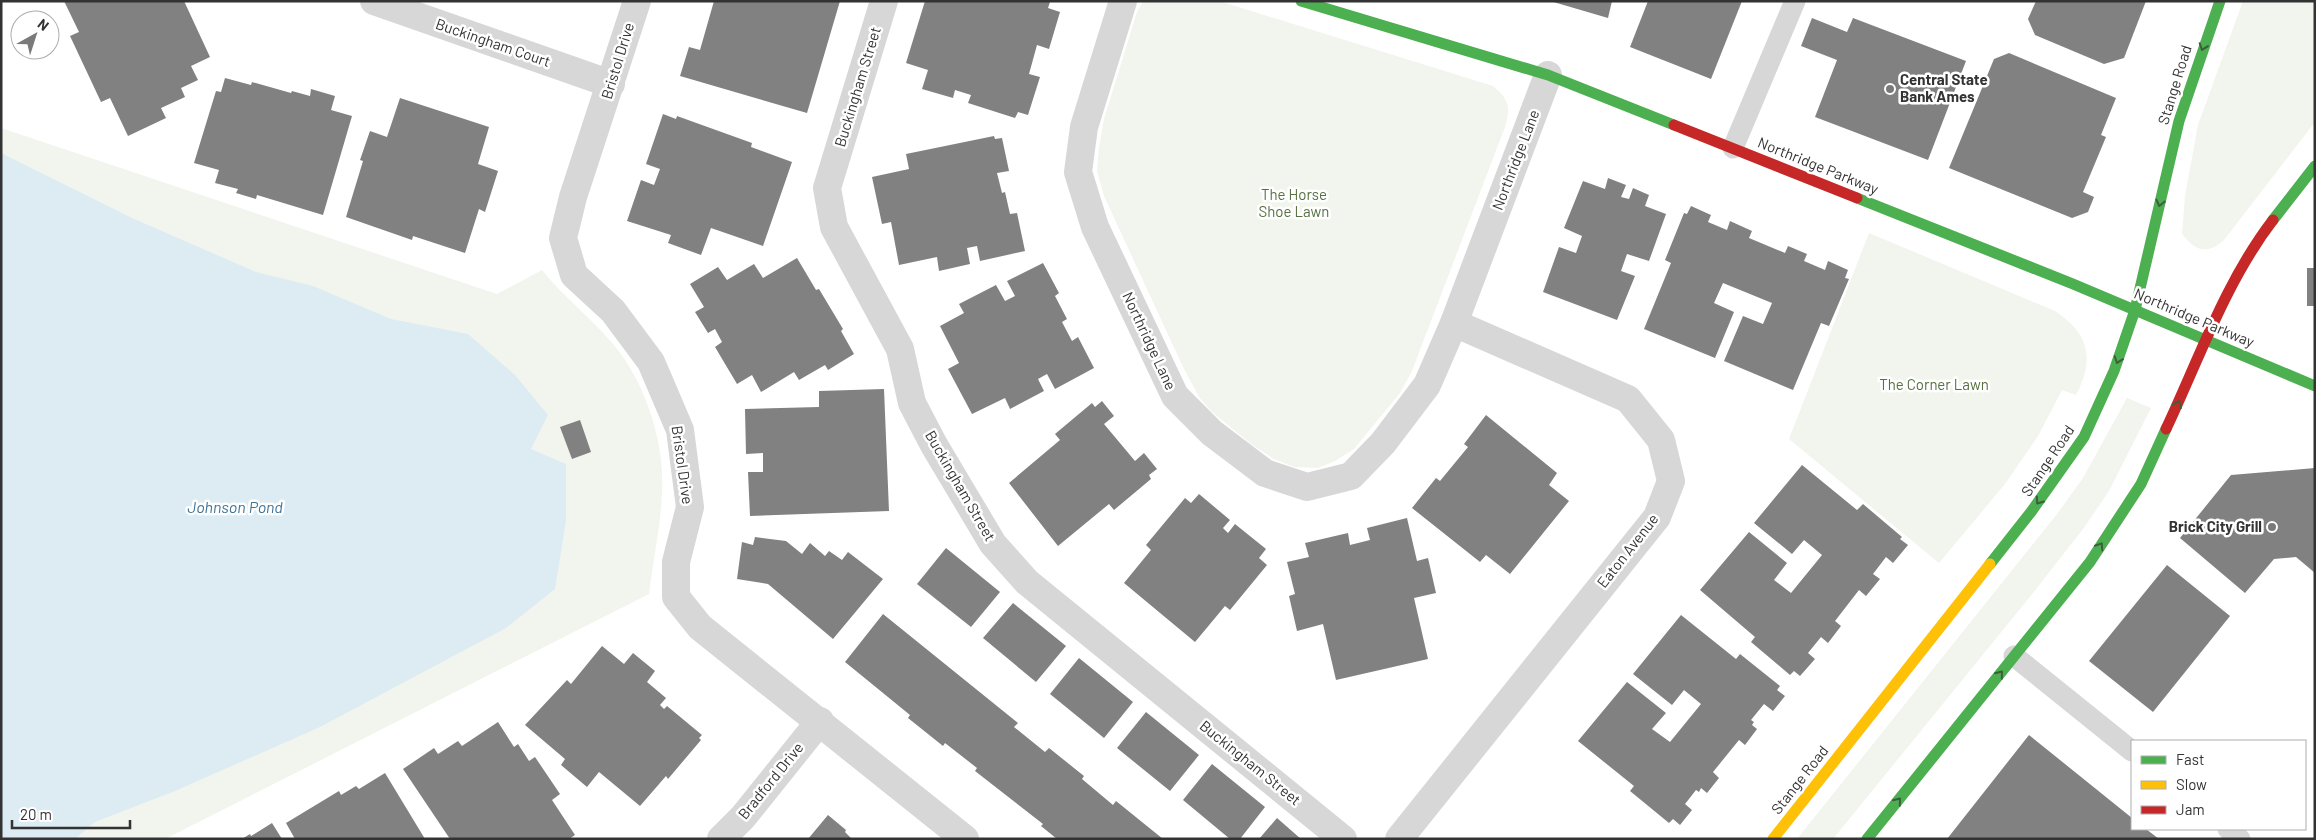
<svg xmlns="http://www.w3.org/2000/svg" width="2316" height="840" font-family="Barlow,sans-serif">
<rect width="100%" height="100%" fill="#fff"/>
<g fill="#f1f5ed">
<path d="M1143,1h76l274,85c16,13 18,22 12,41l-93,244 -12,22 -46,56 -19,12 -17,7 -24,-1 -20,-8 -23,-15 -40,-33 -12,-14 -16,-30 -79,-171 -7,-25 2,-23 5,-29 33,-107z"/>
<path d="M2243,1h72v121l-91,118c-18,15 -27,12 -42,-6l3,-38 13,-71z"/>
<path d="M1,128l496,166 45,-24c24,30 56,53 79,84 26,36 44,92 41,137 -1,34 -9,69 -13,103l-484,245h-164z"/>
<path d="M1869,233l186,78c34,23 40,47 21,84l-14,-5 -24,46 -33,48 -66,79 -150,-124z"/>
<path d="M2127,398l24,10 -42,83 -26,38 -50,64 -200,246h-36l260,-325 26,-36z"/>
</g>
<path fill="#ddebf3" d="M1,153l131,65 124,54 57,14 78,33 77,15 47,41 33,40 -17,34 35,15v57l-11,68 -49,39 -186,99 -145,64 -80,31 -20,17h-74z"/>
<g fill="#818181">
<path d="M64,1h120l26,56 -19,9 7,14 -17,8 4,9 -24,11 5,10 -38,18 -18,-38 -9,4 -31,-66 9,-4z"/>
<path d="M714,1h126l-33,112 -127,-37 9,-29 11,3z"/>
<path d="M925,1h122l3,1 -2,6 12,4 -11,37 -12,-4 -8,29 11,3 -12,38 -10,-3 -3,6 -47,-15 3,-8 -16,-5 -2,8 -31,-9 6,-19 -22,-7z"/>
<path d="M1550,1h62l-4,17z"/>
<path d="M1648,1h94l-31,78 -81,-32z"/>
<path d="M2036,1h110l-22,57 -20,6 -69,-29 -7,-16z"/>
<path d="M1812,18l35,14 6,-14 113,43 -38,99 -113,-43 22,-57 -36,-14z"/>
<path d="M2009,53l107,45 -15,37 5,2 -23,55 11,5 -6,15 -16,6 -123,-50 45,-109z"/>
<path d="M225,78l26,7 1,-3 39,11 1,-2 18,5 1,-7 24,7 -4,14 21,6 -29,99 -66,-20 -1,4 -20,-6 2,-4 -23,-6 4,-13 -25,-7 22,-72 5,1z"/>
<path d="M400,98l89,29 -11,37 20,7 -13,41 -6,-3 -14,44 -52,-17 -1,4 -66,-23 17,-56 -3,-1 10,-29 17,6z"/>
<path d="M663,114l13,5 1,-3 75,27 -1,4 41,15 -29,84 -52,-18 -10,27 -33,-12 3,-8 -44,-14 14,-41 13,5 6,-16 -14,-5z"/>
<path d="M994,136l1,3 7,-1 7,33 -12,2 5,20 3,-1 5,22 7,-1 8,38 -45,10 -3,-15 -10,2 3,16 -31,7 -2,-14 -38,8 -8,-43 -9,2 -10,-47 37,-8 -3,-15z"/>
<path d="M1608,178l18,7 -5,12 8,2 4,-11 16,7 -4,11 21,8 -17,47 -22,-7 -6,17 14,5 -18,44 -74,-28 16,-45 17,6 6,-17 -18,-8 19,-47 22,8z"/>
<path d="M1691,206l20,9 -3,7 19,8 3,-9 22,10 -3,7 36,15 3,-7 19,8 -3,7 21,9 3,-9 20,9 -3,8 4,1 -20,47 -8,-3 -28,67 -69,-29 19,-45 20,8 9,-21 -49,-20 -9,20 20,9 -19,46 -71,-29 27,-66 -6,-3 19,-47 3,1z"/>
<path d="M797,258l19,32 3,-1 24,40 -2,2 13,23 -26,16 -3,-5 -26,15 -5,-8 -33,20 -9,-17 -15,9 -22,-37 7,-5 -7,-13 -7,4 -13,-21 9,-5 -14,-23 28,-17 9,13 27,-16 9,14z"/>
<path d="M1043,263l16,30 -4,3 12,23 -5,3 10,19 6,-4 16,31 -39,21 -8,-15 -9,5 6,12 -34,18 -5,-11 -33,16 -24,-45 11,-6 -19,-37 24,-13 -5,-9 37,-19 9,16 10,-5 -8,-15z"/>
<rect x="2307" y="268" width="8" height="38"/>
<path d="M884,389l5,122 -139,5 -2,-44h15v-19l-17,1 -1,-45 74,-2v-16z"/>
<path d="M1102,401l12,15 -10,8 31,37 9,-8 13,16 -8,6 2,4 -37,31 -5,-6 -51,42 -49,-63 51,-43 -5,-6 37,-31 3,4z"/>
<path d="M1486,415l71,58 -8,12 20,16 -59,73 -24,-19 -6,7 -68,-54 24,-30 4,3 28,-34 -4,-3z"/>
<path d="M580,420l11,32 -19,7 -12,-32z"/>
<path d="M1802,465l55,45 6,-6 39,33 -2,2 8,6 -15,18 -7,-6 -13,17 7,5 -14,17 -7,-6 -24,31 6,5 -13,17 -7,-6 -13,16 7,6 -15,17 -6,-5 -4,4 -39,-33 4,-5 -55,-47 49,-58 38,31 -13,17 17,13 31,-38 -18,-15 -12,14 -38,-31z"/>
<path d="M2315,468v105l-19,-16 -22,2 -29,34 -65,-55 51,-63z"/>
<path d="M1199,494l31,26 -7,8 5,5 7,-9 31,25 -7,9 8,7 -37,45 -5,-4 -30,36 -71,-59 27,-33 -5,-5 39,-47 6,5z"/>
<path d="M1407,518l10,43 11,-3 8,35 -22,5 14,61 -92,21 -13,-56 -26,7 -8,-35 6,-2 -8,-32 22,-5 -4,-14 43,-10 2,12 20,-5 -3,-12z"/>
<path d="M755,537l31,4 16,13 8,-11 15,13 4,-5 13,9 6,-8 35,27 -50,60 -65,-55 -31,-5 5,-37 11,3z"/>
<path d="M946,548l54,44 -29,35 -54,-43z"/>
<path d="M2167,565l63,51 -77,96 -64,-51z"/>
<path d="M1013,603l53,43 -30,36 -53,-44z"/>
<path d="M883,614l135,109 -4,4 31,25 4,-4 35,28 -2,3 31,26 3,-4 47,38h-106l-16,-13 2,-2 -68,-53 2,-3 -32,-25 -2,3 -35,-28 2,-3 -65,-53z"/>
<path d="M1681,615l55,44 4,-5 40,32 -3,4 8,6 -12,15 -9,-7 -13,16 3,2 -2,3 5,4 -12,16 -6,-5 -26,32 6,6 -12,15 -6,-5 -2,4 -3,-2 -11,14 7,6 -12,15 -7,-6 -4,4 -39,-32 4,-5 -56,-45 49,-59 39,31 -14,16 18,13 31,-38 -17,-14 -12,15 -39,-31z"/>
<path d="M602,646l22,18 9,-11 22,18 -8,11 19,16 -6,7 4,4 3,-3 35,29 -3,3 2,2 -33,39 -2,-3 -26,30 -41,-34 -12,15 -26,-22 4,-6 -40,-34 42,-45 4,4z"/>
<path d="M1079,658l54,44 -29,36 -54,-44z"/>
<path d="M1146,712l53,43 -29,36 -53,-43z"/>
<path d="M498,722l16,25 4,-3 11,17 6,-4 25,37 -8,6 23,35 -6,4h-119l-47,-70 31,-21 4,6 20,-13 4,5z"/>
<path d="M2029,735l103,83v11h14l13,10h-212z"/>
<path d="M1212,764l53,43 -25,32h-10l-47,-39z"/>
<path d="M385,773l40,66h-130l-9,-16 53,-32 2,4 15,-9 3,3z"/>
<path d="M828,815l18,15 -1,2 7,7h-44z"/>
<path d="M1277,818l24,21h-42z"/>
<path d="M272,823l10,16h-40l8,-5 1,2z"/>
</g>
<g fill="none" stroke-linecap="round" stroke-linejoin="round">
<g stroke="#d7d7d7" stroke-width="21">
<path d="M1733,148l62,-147"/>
<path d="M2014,656l118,95"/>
<path d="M2228,829l12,10"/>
</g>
<g stroke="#d7d7d7" stroke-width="28">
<path d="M374,1l237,83"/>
<path d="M637,1l-64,196 -10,41 11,37 39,36 38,51 29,68 10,77 -14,55v35l24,30 265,212"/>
<path d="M884,1l-57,187 7,39 66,122 12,54 22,42 59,99 34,38 316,257"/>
<path d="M1123,1l-39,126 -6,45 17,55 80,169 37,37 53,40 42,14 44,-11 32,-33 44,-58 27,-62 94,-248"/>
<path d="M721,839l22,-22 77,-96"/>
<path d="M1399,839l258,-322 14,-36 -10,-41 -33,-41 -174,-76"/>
</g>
<g stroke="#4caf50" stroke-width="11">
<path d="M1301,1l247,74 126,50"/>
<path d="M1857,198l216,86 242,102"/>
<path d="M2273,220l42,-54"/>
<path d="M1990,564l41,-52 53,-75 30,-66 21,-61 44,-189 41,-120"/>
<path d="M1867,839l223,-277 51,-78 25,-55"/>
</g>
<path stroke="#ffc107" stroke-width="11" d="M1773,839l217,-275"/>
<g stroke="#c62828" stroke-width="11">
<path d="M1674,125l183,73"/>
<path d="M2166,429c33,-70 60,-148 107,-209"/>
</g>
</g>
<defs><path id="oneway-chevron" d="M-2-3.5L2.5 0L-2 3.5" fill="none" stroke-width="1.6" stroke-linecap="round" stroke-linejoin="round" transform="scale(1.25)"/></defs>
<g stroke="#3c5e3d">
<use href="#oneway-chevron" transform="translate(2203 47) rotate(109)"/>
<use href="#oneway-chevron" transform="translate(2160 203) rotate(103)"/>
<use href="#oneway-chevron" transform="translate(2118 360) rotate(109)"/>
<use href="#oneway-chevron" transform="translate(2178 404) rotate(-65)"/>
<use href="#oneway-chevron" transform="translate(2039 501) rotate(125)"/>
<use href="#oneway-chevron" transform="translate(2100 546) rotate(-57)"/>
<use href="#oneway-chevron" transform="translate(2000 674) rotate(-51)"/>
<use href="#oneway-chevron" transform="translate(1898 801) rotate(-51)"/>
</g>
<g fill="#7a7a7a" stroke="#fff" stroke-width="2">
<circle cx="1890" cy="89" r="5"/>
<circle cx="2272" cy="527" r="5"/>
</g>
<g text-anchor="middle" stroke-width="5" stroke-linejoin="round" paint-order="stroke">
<g font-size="15" fill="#333" stroke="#fff">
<text transform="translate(493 43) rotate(19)" y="5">Buckingham Court</text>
<text transform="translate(618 61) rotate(-73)" y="5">Bristol Drive</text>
<text transform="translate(2175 85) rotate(-73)" y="5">Stange Road</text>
<text transform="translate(858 87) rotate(-73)" y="5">Buckingham Street</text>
<text transform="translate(1516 160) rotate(-69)" y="5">Northridge Lane</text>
<text transform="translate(1818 166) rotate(22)" y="5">Northridge Parkway</text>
<text transform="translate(2194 318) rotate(23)" y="5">Northridge Parkway</text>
<text transform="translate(1149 341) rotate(65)" y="5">Northridge Lane</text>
<text transform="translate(2048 461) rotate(-56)" y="5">Stange Road</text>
<text transform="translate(682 465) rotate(82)" y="5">Bristol Drive</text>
<text transform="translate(960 486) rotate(60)" y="5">Buckingham Street</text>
<text transform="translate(1628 551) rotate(-52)" y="5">Eaton Avenue</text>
<text transform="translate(1250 763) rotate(39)" y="5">Buckingham Street</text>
<text transform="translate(1800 780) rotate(-52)" y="5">Stange Road</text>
<text transform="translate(771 781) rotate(-51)" y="5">Bradford Drive</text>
</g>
<g font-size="15" font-weight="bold" fill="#333" stroke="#fff" text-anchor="start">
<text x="1900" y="85">Central State<tspan x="1900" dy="17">Bank Ames</tspan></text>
<text x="2262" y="532" text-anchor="end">Brick City Grill</text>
</g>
<g font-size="15" fill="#56703f" stroke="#fff">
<text x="1294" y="200">The Horse<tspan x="1294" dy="17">Shoe Lawn</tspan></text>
<text x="1934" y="390">The Corner Lawn</text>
</g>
<g font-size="16" font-style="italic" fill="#3f7597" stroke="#fff">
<text x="235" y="513">Johnson Pond</text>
</g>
</g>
<rect width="2316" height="840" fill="none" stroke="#333333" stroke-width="5"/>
<rect x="2131" y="740" width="175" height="90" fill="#ffffff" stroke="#adadad"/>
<rect x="2141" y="756" width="25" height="8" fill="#4caf50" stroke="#adadad"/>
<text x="2176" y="765" font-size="15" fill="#333333">Fast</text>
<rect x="2141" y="781" width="25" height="8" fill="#ffc107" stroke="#adadad"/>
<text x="2176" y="790" font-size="15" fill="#333333">Slow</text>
<rect x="2141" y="806" width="25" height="8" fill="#c62828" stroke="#adadad"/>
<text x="2176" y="815" font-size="15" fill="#333333">Jam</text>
<g transform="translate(35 35) rotate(39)"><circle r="24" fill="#ffffff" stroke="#adadad"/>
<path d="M0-4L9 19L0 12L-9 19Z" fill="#7a7a7a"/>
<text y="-8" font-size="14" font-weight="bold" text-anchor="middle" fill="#333333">N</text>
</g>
<path d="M12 820v8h118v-8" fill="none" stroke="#333333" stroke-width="2.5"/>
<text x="20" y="820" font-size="15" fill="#333333" stroke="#ffffff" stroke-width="4" paint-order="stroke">20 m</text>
</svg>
